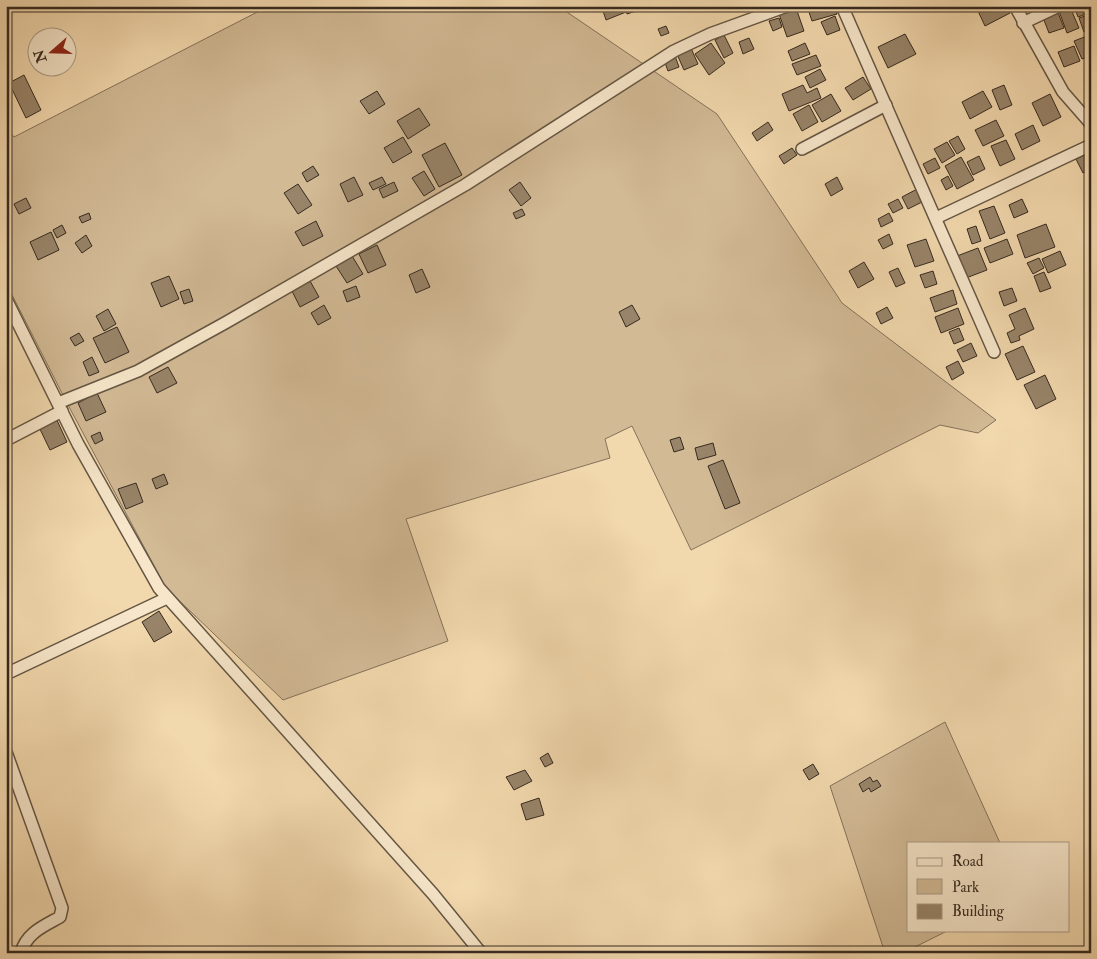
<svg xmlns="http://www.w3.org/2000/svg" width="1097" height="959" font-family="'IM FELL Double Pica',serif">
<rect width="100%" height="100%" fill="#f2d8ad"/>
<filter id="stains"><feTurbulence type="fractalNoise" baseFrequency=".004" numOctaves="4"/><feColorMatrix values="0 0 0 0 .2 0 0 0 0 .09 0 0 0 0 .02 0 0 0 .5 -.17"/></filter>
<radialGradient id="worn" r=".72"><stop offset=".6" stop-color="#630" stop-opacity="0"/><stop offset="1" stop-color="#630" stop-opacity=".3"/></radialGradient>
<g fill="#d2ba95" stroke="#84725a">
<path d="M269,6h289l159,108 125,189 154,117 -18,13 -38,-8 -249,125 -59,-124 -27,13 5,19 -204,61 42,122 -165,59 -117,-112 -98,-183 -62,-122v-156l8,10z"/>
<path d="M945,722l55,121h-92v87h41l-46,23h-18l-55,-167z"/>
</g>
<g fill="#988469" stroke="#362a20">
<path d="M615,6h8l3,6 -20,8 -3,-9z"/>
<path d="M625,6h12l2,4 -12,4z"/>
<path d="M807,6h28l2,8 -25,7z"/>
<path d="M988,6h19l3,7 -25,13 -7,-15z"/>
<path d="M1074,6h16l1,6 -13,5z"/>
<path d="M1070,7l9,21 -12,5 -8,-22z"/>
<path d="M796,8l8,23 -17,6 -8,-23z"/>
<path d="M1057,10l7,18 -15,5 -7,-18z"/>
<path d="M1091,14v15l-7,3 -5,-14z"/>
<path d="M835,16l5,14 -13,5 -6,-13z"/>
<path d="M779,18l3,9 -9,4 -4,-10z"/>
<path d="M666,26l3,7 -8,3 -3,-7z"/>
<path d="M905,34l11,20 -28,14 -10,-21z"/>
<path d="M724,35l9,18 -9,5 -9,-18z"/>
<path d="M1087,36l4,8v12l-9,3 -8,-18z"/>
<path d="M749,38l5,11 -11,5 -4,-12z"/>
<path d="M711,43l14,20 -16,12 -14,-21z"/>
<path d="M805,43l5,11 -18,7 -4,-10z"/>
<path d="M690,46l8,18 -14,6 -8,-18z"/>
<path d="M1074,46l6,15 -16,6 -6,-15z"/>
<path d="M816,55l5,11 -24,9 -5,-11z"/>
<path d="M675,56l4,11 -11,4 -4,-11z"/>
<path d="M820,69l6,11 -16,8 -5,-11z"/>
<path d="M24,75l17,35 -15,8 -17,-35z"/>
<path d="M863,77l8,12 -18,11 -8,-12z"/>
<path d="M803,85l4,8 10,-5 4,10 -32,13 -7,-17z"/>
<path d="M1004,85l8,20 -12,5 -8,-20z"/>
<path d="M377,91l8,13 -16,10 -9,-13z"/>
<path d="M983,91l9,16 -22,12 -8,-17z"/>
<path d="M831,94l10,17 -19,11 -10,-17z"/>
<path d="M1050,94l11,23 -18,9 -11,-23z"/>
<path d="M809,105l9,17 -16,9 -9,-17z"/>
<path d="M419,108l11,17 -22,14 -11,-18z"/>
<path d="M996,120l8,16 -21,10 -8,-16z"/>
<path d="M768,122l5,8 -16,11 -5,-8z"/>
<path d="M1033,125l7,16 -18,9 -7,-16z"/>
<path d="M958,136l7,13 -8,5 -8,-13z"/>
<path d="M403,137l9,15 -19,11 -9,-15z"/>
<path d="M1006,140l9,19 -15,7 -9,-20z"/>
<path d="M947,142l8,13 -13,8 -8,-14z"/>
<path d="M445,143l17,32 -23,12 -17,-32z"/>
<path d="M792,148l5,7 -13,9 -5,-8z"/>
<path d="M1087,154l4,9v6l-8,4 -7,-14z"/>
<path d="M979,156l6,13 -12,6 -6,-13z"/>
<path d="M961,157l13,23 -17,9 -12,-23z"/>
<path d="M935,158l5,10 -12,6 -5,-10z"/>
<path d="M313,166l6,9 -12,7 -5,-9z"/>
<path d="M424,171l11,18 -11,7 -12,-18z"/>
<path d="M948,176l5,10 -7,4 -5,-10z"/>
<path d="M354,177l9,18 -15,7 -8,-18z"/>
<path d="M382,177l4,7 -13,6 -4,-7z"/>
<path d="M837,177l6,12 -12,7 -6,-12z"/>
<path d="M394,182l4,9 -15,7 -4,-9z"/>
<path d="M520,182l11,16 -10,8 -12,-16z"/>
<path d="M298,184l14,21 -14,9 -14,-21z"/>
<path d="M919,188l7,12 -18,9 -6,-12z"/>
<path d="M26,198l5,10 -12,6 -5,-10z"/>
<path d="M898,199l5,9 -10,5 -5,-9z"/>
<path d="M1022,199l6,13 -14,6 -5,-13z"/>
<path d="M994,206l11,27 -15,6 -11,-28z"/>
<path d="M522,209l3,6 -9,4 -3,-6z"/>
<path d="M89,213l2,6 -9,4 -3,-6z"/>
<path d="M889,213l4,8 -12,6 -3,-8z"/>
<path d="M316,221l7,15 -20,10 -8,-14z"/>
<path d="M1046,224l9,23 -30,11 -8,-23z"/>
<path d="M62,225l4,8 -9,5 -4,-8z"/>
<path d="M976,226l5,15 -9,3 -5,-15z"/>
<path d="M51,232l8,18 -21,10 -8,-18z"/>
<path d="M889,234l4,10 -10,5 -5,-9z"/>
<path d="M86,235l6,11 -10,7 -7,-10z"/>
<path d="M926,239l8,22 -19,6 -8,-22z"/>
<path d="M1007,239l6,15 -23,9 -6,-15z"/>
<path d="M377,245l9,20 -18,8 -9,-19z"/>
<path d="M978,248l9,22 -21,8 -9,-22z"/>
<path d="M1060,251l6,14 -18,8 -6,-14z"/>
<path d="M352,256l11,18 -16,9 -11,-17z"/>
<path d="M1039,258l5,10 -11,6 -6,-11z"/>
<path d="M864,262l10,17 -16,9 -9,-17z"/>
<path d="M898,268l7,15 -9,4 -7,-15z"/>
<path d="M422,269l8,18 -14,6 -7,-18z"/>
<path d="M933,271l4,13 -12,4 -5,-13z"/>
<path d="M1044,272l7,16 -11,4 -6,-16z"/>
<path d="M169,276l10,23 -18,8 -10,-24z"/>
<path d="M310,281l9,16 -19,10 -8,-16z"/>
<path d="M356,286l4,11 -13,5 -4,-11z"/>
<path d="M1012,288l5,13 -13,5 -5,-14z"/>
<path d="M189,289l4,12 -9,3 -4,-12z"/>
<path d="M953,290l4,14 -22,8 -5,-14z"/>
<path d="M324,305l7,13 -13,7 -7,-12z"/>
<path d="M632,305l8,14 -14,8 -7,-15z"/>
<path d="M887,307l6,11 -12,6 -5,-11z"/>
<path d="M958,308l6,16 -23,9 -6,-16z"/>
<path d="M1025,308l9,21 -15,7 1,4 -9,3 -4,-10 8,-4 -6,-14z"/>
<path d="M108,309l8,15 -12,7 -8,-15z"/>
<path d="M117,327l12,25 -24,11 -12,-25z"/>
<path d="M959,328l5,12 -10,4 -5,-12z"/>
<path d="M79,333l5,8 -9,5 -5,-8z"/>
<path d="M971,343l6,13 -14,6 -6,-12z"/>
<path d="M1023,346l12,26 -18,8 -12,-26z"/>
<path d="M92,357l7,15 -10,4 -6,-14z"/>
<path d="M958,361l6,12 -12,7 -6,-13z"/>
<path d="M168,367l9,16 -20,10 -8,-16z"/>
<path d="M1045,375l11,24 -20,10 -12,-24z"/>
<path d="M97,393l9,19 -20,9 -8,-18z"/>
<path d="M55,416l12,26 -17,8 -12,-25z"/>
<path d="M100,432l3,8 -8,4 -4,-8z"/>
<path d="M680,437l4,12 -10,3 -4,-12z"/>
<path d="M713,443l3,12 -18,5 -3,-12z"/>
<path d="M723,460l17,43 -15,6 -17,-43z"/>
<path d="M164,474l4,10 -12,5 -4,-10z"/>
<path d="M136,483l7,19 -17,7 -8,-20z"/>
<path d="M159,611l13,21 -18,10 -12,-20z"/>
<path d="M548,753l5,10 -8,4 -5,-9z"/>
<path d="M813,764l6,10 -10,6 -6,-10z"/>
<path d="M525,770l7,11 -18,9 -8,-13z"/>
<path d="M870,777l3,5 4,-2 4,6 -10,6 -2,-4 -6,4 -4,-8z"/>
<path d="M539,798l5,17 -18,5 -5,-16z"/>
</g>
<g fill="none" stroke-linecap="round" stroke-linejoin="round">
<g stroke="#655643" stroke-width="14">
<g id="minor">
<path d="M842,6l152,346"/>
<path d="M1015,6l48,86 28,32"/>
<path d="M1023,23l36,-17"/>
<path d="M802,149l84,-44"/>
<path d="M936,218l155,-73"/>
<path d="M6,299l72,145 81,144 274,306 48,59"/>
<path d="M58,403l80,-32 87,-48 240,-138 209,-134 36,-17 77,-28"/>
<path d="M6,440l56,-29"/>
<path d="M6,674l161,-76"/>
<path d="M6,752l56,156 -2,9c-16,9 -34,16 -39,36"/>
</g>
</g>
<use href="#minor" stroke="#f7e6ca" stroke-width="11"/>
</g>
<rect width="1097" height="959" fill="none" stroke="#f2d8ad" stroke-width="25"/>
<rect x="8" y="8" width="1082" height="944" fill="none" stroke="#362a20" stroke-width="2.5"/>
<rect x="12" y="12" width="1072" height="934" fill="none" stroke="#362a20"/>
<rect x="907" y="842" width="162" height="90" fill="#f7e6ca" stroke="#aa9b86"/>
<rect x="917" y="858" width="25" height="8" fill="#f7e6ca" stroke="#aa9b86"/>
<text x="952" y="866" font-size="15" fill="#362a20">Road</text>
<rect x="917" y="879" width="25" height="15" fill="#d2ba95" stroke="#aa9b86"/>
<text x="952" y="892" font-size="15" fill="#362a20">Park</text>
<rect x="917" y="904" width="25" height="15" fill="#988469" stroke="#aa9b86"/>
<text x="952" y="916" font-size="15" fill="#362a20">Building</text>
<g transform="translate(52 52) rotate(250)"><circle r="24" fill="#f7e6ca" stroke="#aa9b86"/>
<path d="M0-4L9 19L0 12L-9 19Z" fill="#8f2418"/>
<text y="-8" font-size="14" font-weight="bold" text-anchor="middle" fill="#362a20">N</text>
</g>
<rect width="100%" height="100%" filter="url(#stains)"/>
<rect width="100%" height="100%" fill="url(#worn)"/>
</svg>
